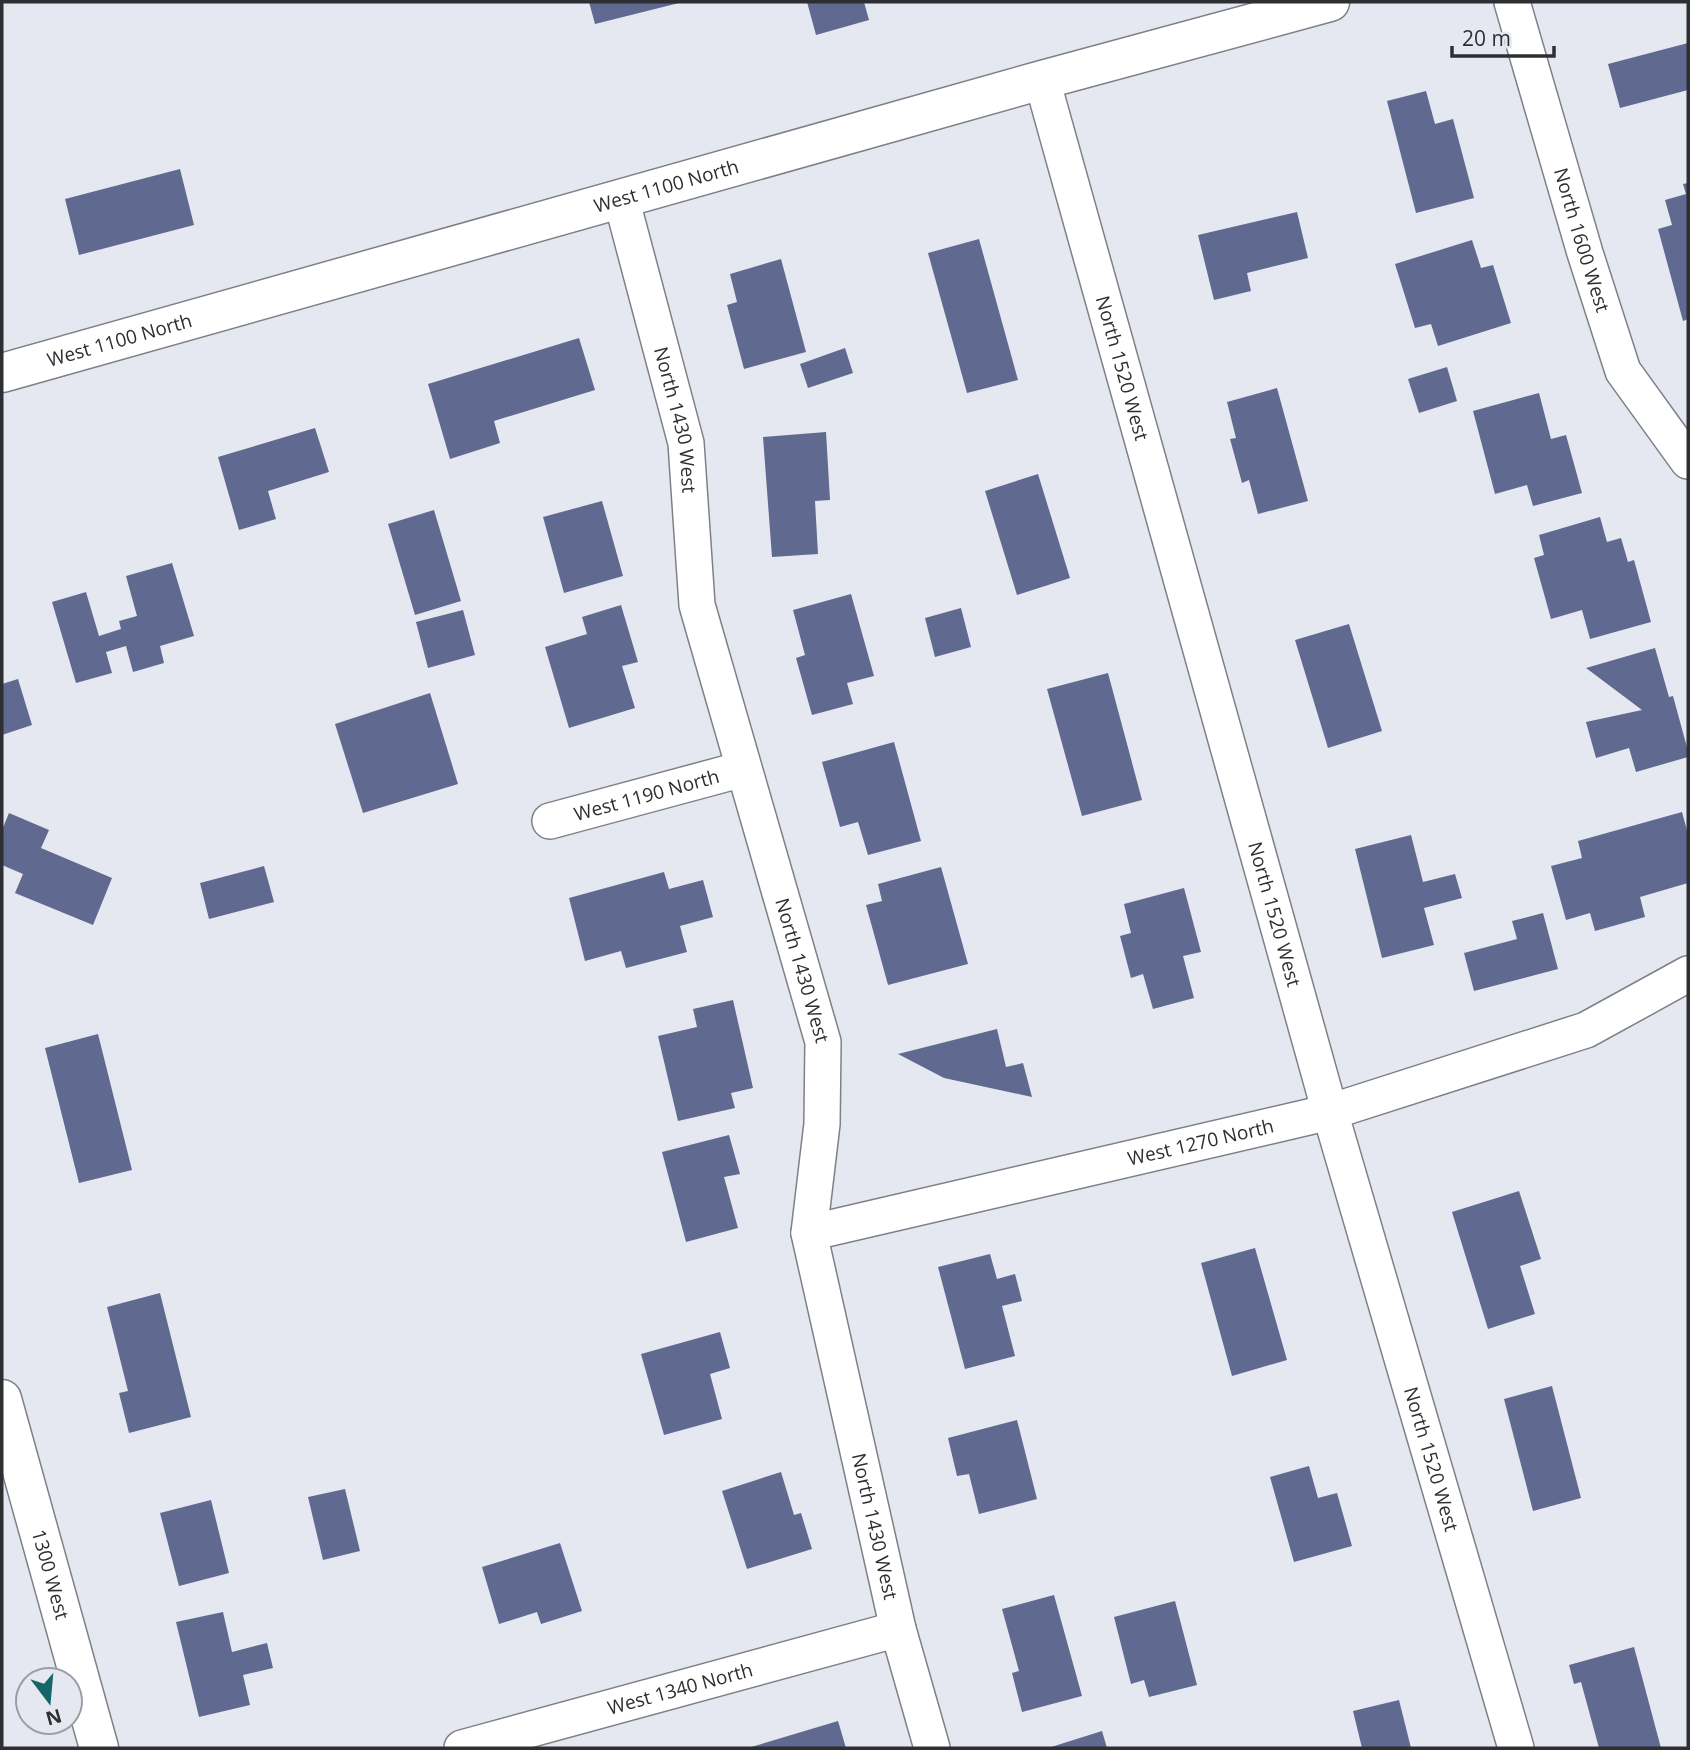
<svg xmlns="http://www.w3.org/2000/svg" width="1690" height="1750" font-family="'Open Sans',sans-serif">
<rect width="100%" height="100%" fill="#e6e8f1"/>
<g fill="#606990">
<path d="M589,2h90v1l-84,21z"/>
<path d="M807,2h57l5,18 -53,15z"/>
<path d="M1688,43v47l-68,18 -12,-44z"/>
<path d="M1426,91l9,33 18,-5 21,79 -58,15 -29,-112z"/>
<path d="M180,169l14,56 -115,30 -14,-56z"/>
<path d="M1688,183v136l-5,2 -25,-92 14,-4 -7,-25 21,-6 -3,-10z"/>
<path d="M1297,212l11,46 -61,15 4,18 -37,9 -16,-65z"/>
<path d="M979,239l39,141 -51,13 -39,-140z"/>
<path d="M1472,240l9,28 12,-3 18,58 -73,23 -7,-22 -16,4 -20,-64z"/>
<path d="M781,259l25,93 -62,17 -17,-64 10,-3 -7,-28z"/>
<path d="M579,338l16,52 -101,31 6,22 -50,16 -22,-75z"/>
<path d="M845,348l8,25 -45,15 -8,-24z"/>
<path d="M1447,367l10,34 -38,12 -11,-34z"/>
<path d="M1277,388l31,113 -50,13 -9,-34 -7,3 -12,-44 6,-1 -9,-36z"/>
<path d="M1539,393l12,46 15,-4 16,58 -49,13 -6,-21 -32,9 -22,-83z"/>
<path d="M315,428l14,44 -61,19 8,28 -37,11 -21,-73z"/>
<path d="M826,432l4,68 -15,1 3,53 -46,3 -9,-120z"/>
<path d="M1038,474l32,104 -53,17 -32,-104z"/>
<path d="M602,501l21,75 -59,17 -21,-76z"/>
<path d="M434,510l27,91 -46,14 -27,-91z"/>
<path d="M1600,517l7,25 14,-4 7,24 6,-2 17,62 -61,17 -8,-29 -31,9 -17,-61 10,-3 -5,-20z"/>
<path d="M172,563l22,73 -34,10 4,17 -31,9 -7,-26 -20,6 6,21 -36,10 -24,-81 34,-10 13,44 22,-7 -2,-8 18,-5 -11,-40z"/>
<path d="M851,594l23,82 -27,7 6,21 -41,11 -16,-57 9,-3 -12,-45z"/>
<path d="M621,605l17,57 -16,4 13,42 -66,20 -24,-81 42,-13 -5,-17z"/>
<path d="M961,608l10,39 -36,10 -10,-39z"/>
<path d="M463,610l12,45 -47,13 -12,-46z"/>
<path d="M1349,624l33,107 -54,17 -33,-108z"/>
<path d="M1655,648l14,49 4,-1 15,55v6l-52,15 -7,-24 -33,10 -10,-36 56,-12 -56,-42z"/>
<path d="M1108,673l34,127 -60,16 -35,-127z"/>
<path d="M18,679l14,46 -30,10v-51z"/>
<path d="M430,693l28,91 -95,29 -28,-89z"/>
<path d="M894,742l27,99 -53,14 -10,-33 -18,5 -18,-65z"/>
<path d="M1682,812l6,22v49l-48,14 5,20 -50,14 -5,-18 -24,7 -15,-54 31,-8 -4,-17z"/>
<path d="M9,813l40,17 -8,18 71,30 -19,47 -78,-32 8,-19 -21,-9v-35z"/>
<path d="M1411,835l12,47 32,-8 7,24 -38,10 10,37 -52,13 -27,-109z"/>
<path d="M264,866l10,36 -65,17 -9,-36z"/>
<path d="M941,867l27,97 -80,21 -22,-80 16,-4 -4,-17z"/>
<path d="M664,872l5,17 34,-9 10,37 -33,9 7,26 -61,16 -5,-17 -36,10 -16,-63z"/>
<path d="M1184,888l17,64 -18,4 11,42 -41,11 -10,-35 -12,4 -11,-42 11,-3 -7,-29z"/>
<path d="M1543,913l15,56 -84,22 -10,-38 53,-14 -5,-18z"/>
<path d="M733,1000l20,88 -22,5 4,15 -57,13 -20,-85 39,-9 -4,-18z"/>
<path d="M997,1029l9,38 17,-4 9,34 -88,-19 -46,-24z"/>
<path d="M98,1034l34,136 -53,13 -34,-135z"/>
<path d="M729,1135l11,39 -16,3 14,51 -52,14 -24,-90z"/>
<path d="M1519,1191l22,68 -21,7 15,48 -47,15 -36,-117z"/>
<path d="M1255,1248l32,112 -55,16 -31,-113z"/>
<path d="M990,1254l7,25 18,-5 7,27 -20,5 13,50 -50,13 -27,-102z"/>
<path d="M160,1293l31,124 -62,16 -10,-40 9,-2 -21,-84z"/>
<path d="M720,1332l10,36 -20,6 12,45 -58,16 -23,-81z"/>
<path d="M1552,1386l29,112 -48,13 -29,-112z"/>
<path d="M1017,1420l20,79 -58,15 -10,-40 -12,2 -9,-38z"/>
<path d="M1309,1466l9,32 19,-5 15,53 -58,16 -24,-85z"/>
<path d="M781,1472l13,43 7,-2 11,36 -65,20 -25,-78z"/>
<path d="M345,1489l15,62 -37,9 -15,-63z"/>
<path d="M211,1500l18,73 -50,13 -19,-73z"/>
<path d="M560,1543l22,68 -41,13 -4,-12 -38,12 -17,-57z"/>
<path d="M1054,1595l28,101 -60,16 -10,-39 7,-2 -17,-62z"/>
<path d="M1175,1601l22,84 -48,12 -5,-17 -13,4 -17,-67z"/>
<path d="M223,1612l9,40 35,-9 6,25 -30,7 7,30 -51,12 -23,-95z"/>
<path d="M1634,1647l27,101h-62l-18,-66 -7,2 -5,-19z"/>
<path d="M1399,1700l12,48h-49l-9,-37z"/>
<path d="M838,1721l8,27h-98z"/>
<path d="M1102,1731l5,17h-59z"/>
</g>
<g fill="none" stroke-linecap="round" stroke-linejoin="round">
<g stroke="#7e8087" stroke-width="38">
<g id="minor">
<path id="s1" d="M1512,2l73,251 38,118 65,90"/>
<path id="s2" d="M1042,80l288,1032 186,636"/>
<path id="s3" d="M621,198l65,245 11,162 126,437 -1,82 -13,109 89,396 34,119"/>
<path id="s4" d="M550,821l193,-52"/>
<path id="s5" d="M809,1233l521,-121 256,-82 102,-56"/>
<path id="s6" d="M462,1748l436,-119"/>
</g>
</g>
<g stroke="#7e8087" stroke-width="41">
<g id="tertiary">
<path id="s7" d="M2,1399l97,349"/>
</g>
</g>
<g stroke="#7e8087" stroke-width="41">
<g id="secondary">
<path id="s8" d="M2,373l1040,-293 288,-78"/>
</g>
</g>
<use href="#minor" stroke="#fff" stroke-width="35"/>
<use href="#tertiary" stroke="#fff" stroke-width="38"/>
<use href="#secondary" stroke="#fff" stroke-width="38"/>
</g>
<g text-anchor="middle" stroke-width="7" stroke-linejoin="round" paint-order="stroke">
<g font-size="19" fill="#2e2f32" stroke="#e6e8f1">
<text dy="7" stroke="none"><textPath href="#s8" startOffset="690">West 1100 North</textPath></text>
<text dy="7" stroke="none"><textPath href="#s1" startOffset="248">North 1600 West</textPath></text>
<text dy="7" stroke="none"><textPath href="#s8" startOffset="122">West 1100 North</textPath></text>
<text dy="7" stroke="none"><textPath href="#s2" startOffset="299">North 1520 West</textPath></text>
<text dy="7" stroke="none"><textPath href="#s3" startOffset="229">North 1430 West</textPath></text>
<text dy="7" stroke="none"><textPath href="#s4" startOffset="100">West 1190 North</textPath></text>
<text dy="7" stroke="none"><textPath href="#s2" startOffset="866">North 1520 West</textPath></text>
<text dy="7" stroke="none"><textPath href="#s3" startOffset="796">North 1430 West</textPath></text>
<text dy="7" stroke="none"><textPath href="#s5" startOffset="402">West 1270 North</textPath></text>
<text dy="7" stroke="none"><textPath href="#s2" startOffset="1433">North 1520 West</textPath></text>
<text dy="7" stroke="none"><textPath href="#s3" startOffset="1363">North 1430 West</textPath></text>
<text dy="7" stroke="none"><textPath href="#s7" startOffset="182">1300 West</textPath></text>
<text dy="7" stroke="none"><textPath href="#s6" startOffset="226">West 1340 North</textPath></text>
</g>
</g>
<rect width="1690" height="1750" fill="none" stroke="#2e2f32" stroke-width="7"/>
<g transform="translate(49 1701) rotate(164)"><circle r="33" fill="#e6e8f1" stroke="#9c9ea5" stroke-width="2"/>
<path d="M0-5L12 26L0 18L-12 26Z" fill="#166568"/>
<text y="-10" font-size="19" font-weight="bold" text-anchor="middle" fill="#2e2f32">N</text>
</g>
<path d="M1452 46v10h102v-10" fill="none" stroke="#2e2f32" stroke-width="3.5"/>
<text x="1462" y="46" font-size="21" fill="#2e2f32" stroke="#e6e8f1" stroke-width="5" paint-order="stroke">20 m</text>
</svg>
